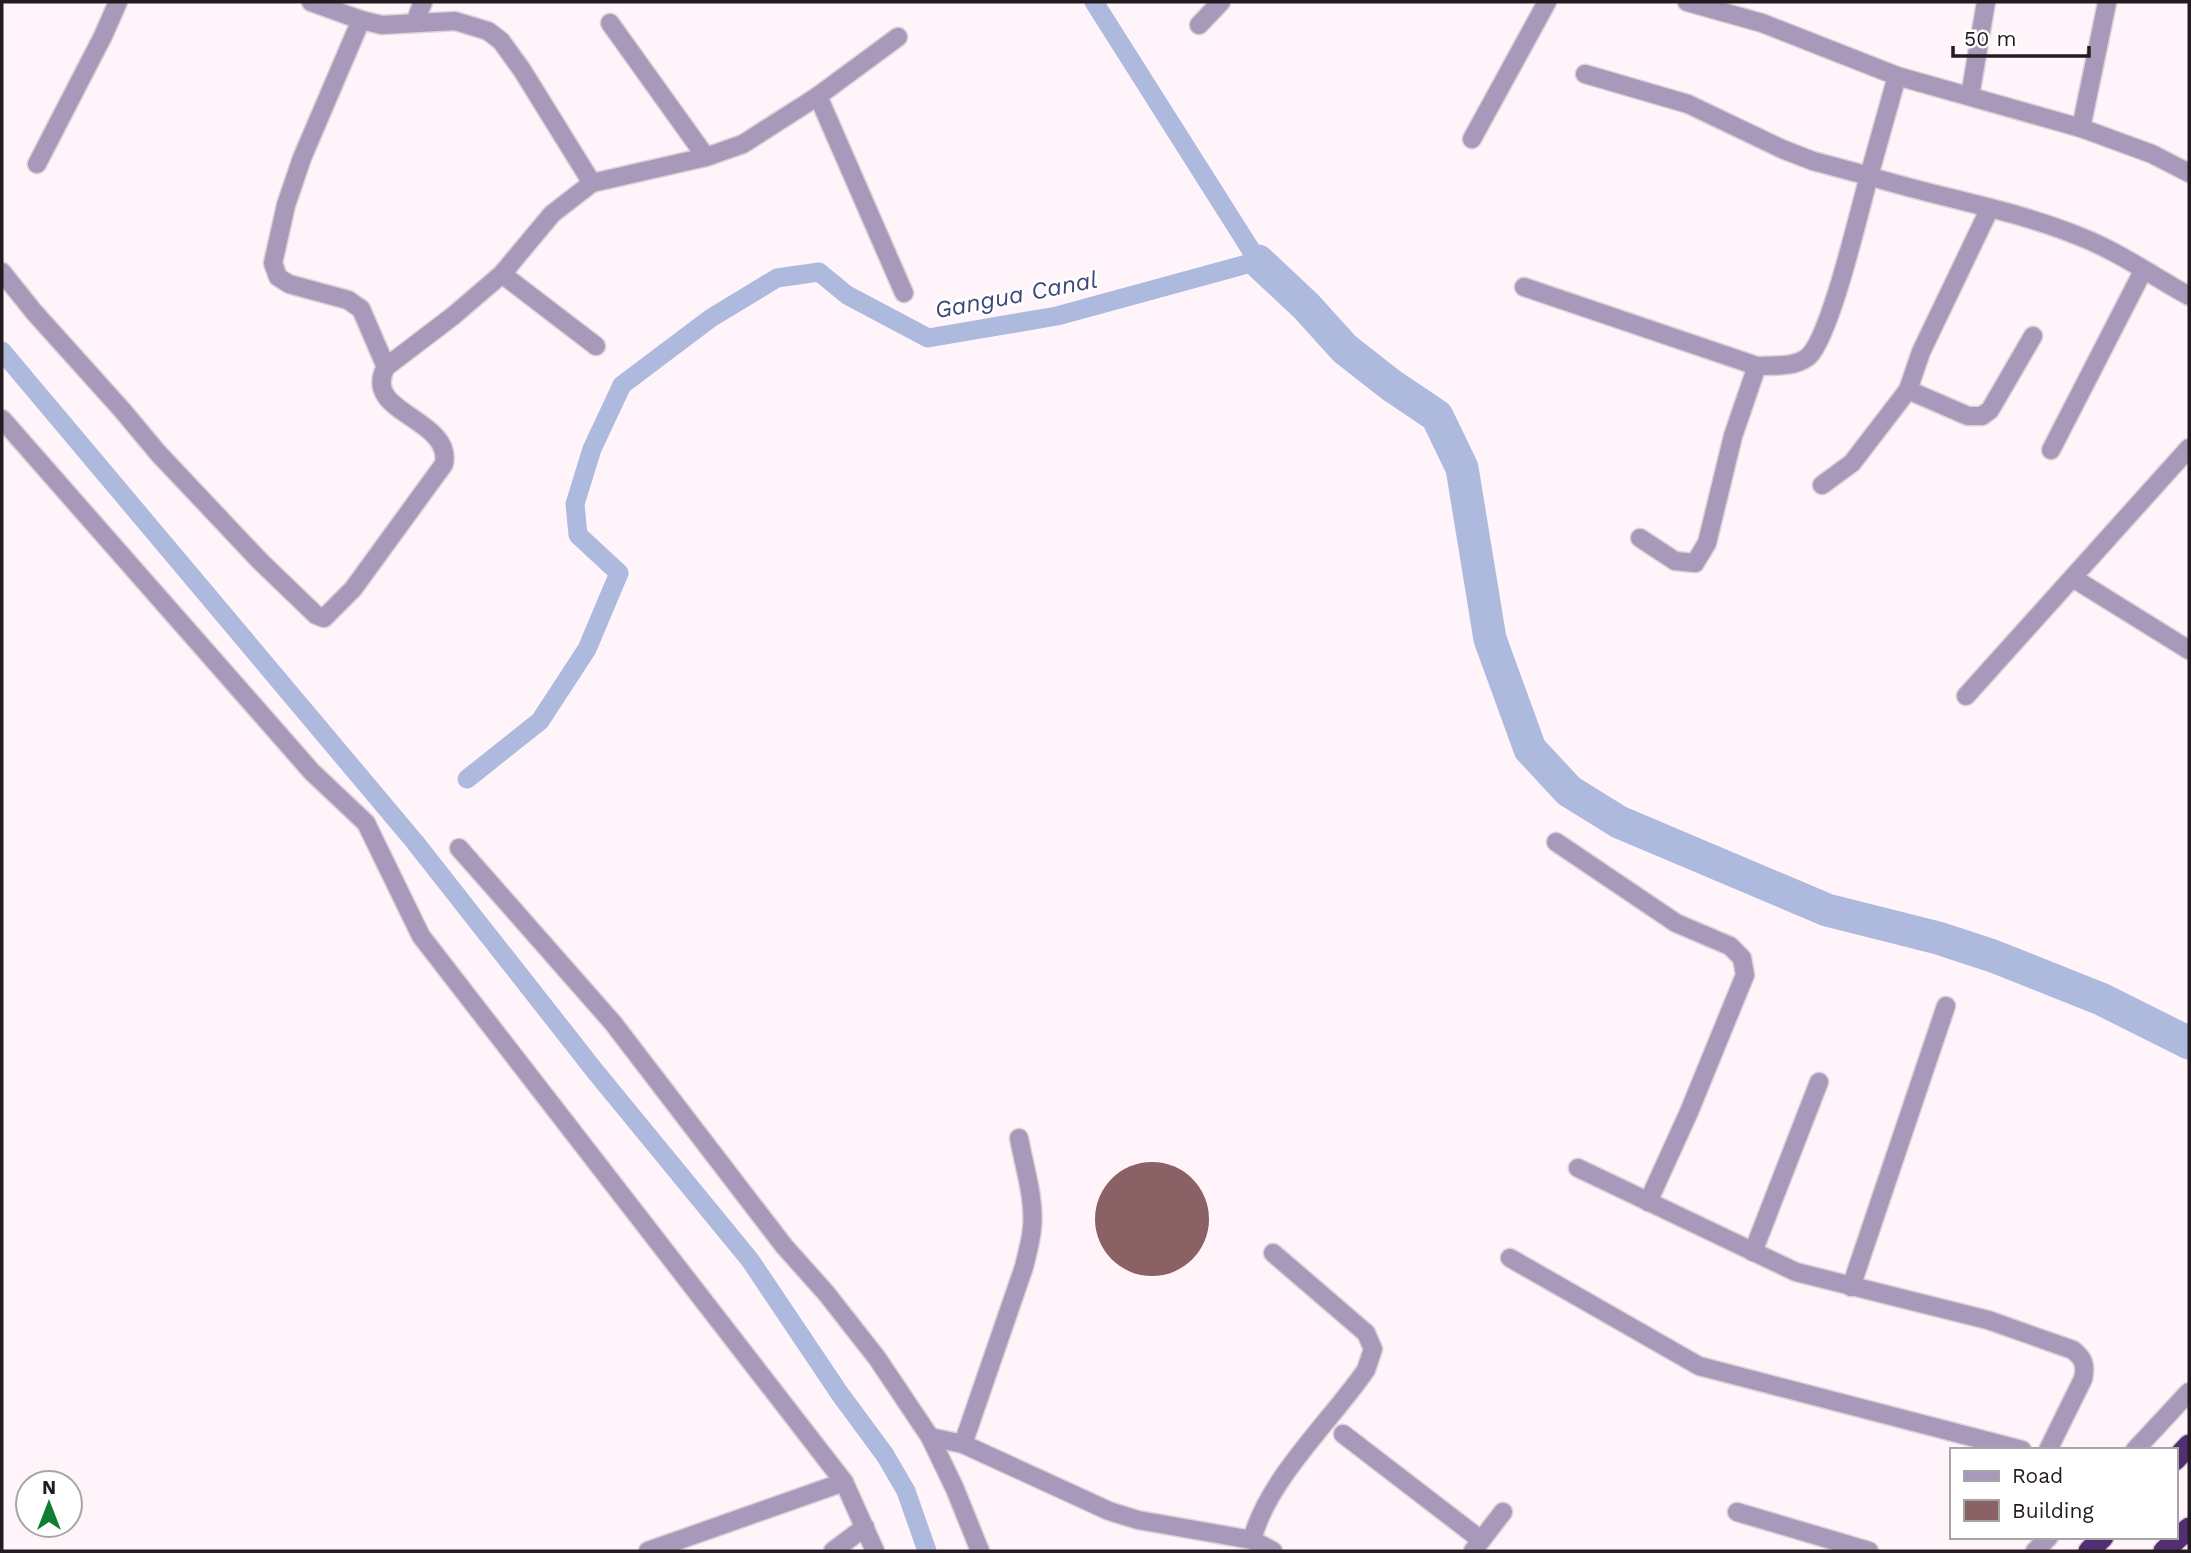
<svg xmlns="http://www.w3.org/2000/svg" width="2191" height="1553" font-family="'Work Sans',sans-serif">
<rect width="100%" height="100%" fill="#fef4fa"/>
<g fill="none" stroke-linecap="round" stroke-linejoin="round">
<g stroke="#aeb9de" stroke-width="19">
<path d="M2,351l412,490 181,230 155,189 90,134 45,61 21,36 21,60"/>
<path d="M467,779l73,-58 47,-72 32,-76 -41,-38 -3,-31 17,-55 30,-64 89,-67 66,-40 42,-6 28,23 81,43 129,-22 201,-55 -164,-259"/>
</g>
<path stroke="#aeb9de" stroke-width="33" d="M1258,261l48,45 39,43 46,36 46,31 25,52 28,171 40,110 39,42 50,31 208,88 111,28 55,18 108,43 88,44"/>
</g>
<circle fill="#8a6164" cx="1152" cy="1219" r="57"/>
<g fill="none" stroke-linecap="round" stroke-linejoin="round">
<g stroke="#dbd1d7" stroke-width="21">
<g id="minor">
<path d="M1687,2l75,21 135,53 184,52 71,26 37,19"/>
<path d="M361,20l-59,138 -16,47 -13,58 5,14 11,7 59,16 13,9 25,58"/>
<path d="M415,22l8,-20"/>
<path d="M610,23l96,134"/>
<path d="M1199,25l22,-23"/>
<path d="M1897,76l-28,100c70,22 144,33 212,61 38,15 72,39 108,59"/>
<path d="M818,96l86,197"/>
<path d="M1970,96l16,-94"/>
<path d="M2081,128l26,-125"/>
<path d="M1472,139l75,-137"/>
<path d="M37,164l66,-128 15,-34"/>
<path d="M592,183l114,-26 37,-13 75,-48 80,-59"/>
<path d="M2,272l32,40 89,99 35,42 102,108 56,54 8,3 29,-29 91,-125c9,-46 -84,-51 -58,-97l67,-51 49,-42 50,-60 40,-31 -70,-113 -21,-29 -13,-10 -33,-10 -73,4 -21,-5 -50,-18"/>
<path d="M502,274l94,72"/>
<path d="M1524,287l233,79c17,-1 38,2 52,-10 22,-22 50,-144 60,-180l-56,-15 -31,-12 -94,-45 -103,-30"/>
<path d="M1908,390l60,26h14l8,-6 43,-74"/>
<path d="M2,419l310,353 54,51 55,113 423,546 31,69"/>
<path d="M2051,450l92,-179"/>
<path d="M1822,485l30,-22 56,-73 13,-38 69,-144"/>
<path d="M1640,538l35,23 20,2 12,-20 26,-107 24,-70"/>
<path d="M2073,578l116,72"/>
<path d="M1966,696l223,-248"/>
<path d="M1556,842l120,81 54,23 12,12 3,17 -56,137 -41,90"/>
<path d="M459,848l154,175 171,223 42,47 51,65 53,79 25,52 25,62"/>
<path d="M1578,1168l218,104 192,48 85,30c11,9 13,15 10,29l-35,71"/>
<path d="M1753,1252l66,-170"/>
<path d="M1510,1258l189,108 323,84"/>
<path d="M1851,1287l95,-281"/>
<path d="M1343,1434l138,106"/>
<path d="M930,1437l33,7 146,67 29,9 114,20 21,11"/>
<path d="M963,1444l61,-177c3,-13 7,-26 8,-39 3,-29 -8,-62 -13,-90"/>
<path d="M2135,1450l54,-58"/>
<path d="M1737,1512l132,39"/>
<path d="M1252,1540c15,-60 78,-118 114,-170l7,-21 -7,-16 -93,-80"/>
<path d="M648,1551l196,-69"/>
<path d="M833,1551l32,-24"/>
<path d="M1473,1551l30,-39"/>
<path d="M2035,1551l14,-14"/>
</g>
</g>
<g stroke="#dbd1d7" stroke-width="24">
<g id="highway">
<path d="M2175,1460l14,-15"/>
<path d="M2089,1551l14,-14"/>
<path d="M2164,1551l25,-23"/>
</g>
</g>
<use href="#minor" stroke="#a899bb" stroke-width="18"/>
<use href="#highway" stroke="#522e72" stroke-width="21"/>
</g>
<g text-anchor="middle" stroke-width="5" stroke-linejoin="round" paint-order="stroke">
<g font-size="24" font-style="italic" fill="#3d487a" stroke="#fff">
<text transform="translate(1016 295) rotate(-11)" y="8">Gangua Canal</text>
</g>
</g>
<rect width="2191" height="1553" fill="none" stroke="#241b21" stroke-width="7"/>
<rect x="1950" y="1448" width="228" height="91" fill="#ffffff" stroke="#a7a4a6" stroke-width="2"/>
<rect x="1964" y="1471" width="35" height="10" fill="#a899bb" stroke="#a7a4a6" stroke-width="2"/>
<text x="2012" y="1483" font-size="21" fill="#241b21">Road</text>
<rect x="1964" y="1500" width="35" height="21" fill="#8a6164" stroke="#a7a4a6" stroke-width="2"/>
<text x="2012" y="1518" font-size="21" fill="#241b21">Building</text>
<g transform="translate(49 1504)"><circle r="33" fill="#ffffff" stroke="#a7a4a6" stroke-width="2"/>
<path d="M0-5L12 26L0 18L-12 26Z" fill="#0f7d32"/>
<text y="-10" font-size="19" font-weight="bold" text-anchor="middle" fill="#241b21">N</text>
</g>
<path d="M1953 46v10h136v-10" fill="none" stroke="#241b21" stroke-width="3.5"/>
<text x="1964" y="46" font-size="21" fill="#241b21" stroke="#ffffff" stroke-width="5" paint-order="stroke">50 m</text>
</svg>
